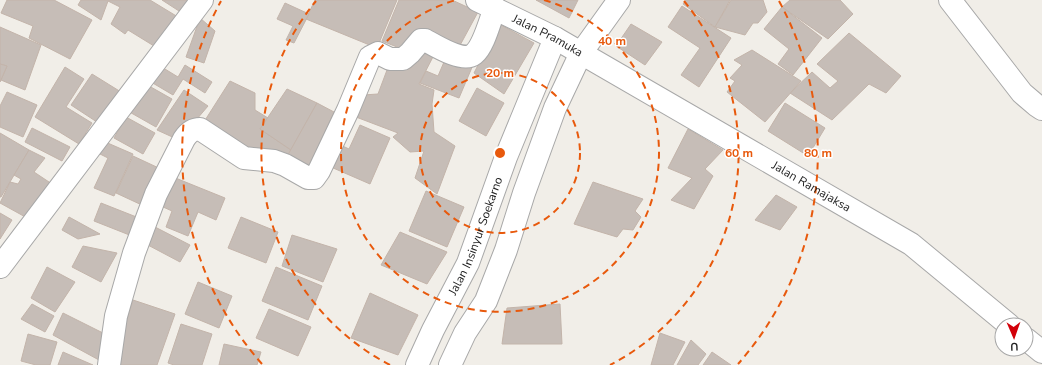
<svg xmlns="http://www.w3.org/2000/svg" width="1042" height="365" font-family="'Nunito Sans',sans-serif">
<rect width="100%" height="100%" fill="#f1eee8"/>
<g fill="#c6bdb7" stroke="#c3b4aa">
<path d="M7,0h47l38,20 -22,39 -41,-21 4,-12 -32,-13z"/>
<path d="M81,0h69l28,17 -24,29 -26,-16 -3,4 -14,-10 9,-17 -12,-6 -7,19 -23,-15z"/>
<path d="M162,0h27l-10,11z"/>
<path d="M315,0h82l-20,48 -71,-29z"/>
<path d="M399,0h53l26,12 -20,37 -51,2 -25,-10z"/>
<path d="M536,0h42l-9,18z"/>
<path d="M686,0h44l-15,27 -32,-23z"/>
<path d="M731,0h32l4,12 -9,11h-5l-8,12 -30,-8z"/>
<path d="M790,0h50l13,14 -25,25 -46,-32z"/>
<path d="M285,3l24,11 -15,29 -8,-3 7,-14 -16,-7z"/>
<path d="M682,6l49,32 -32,49 -18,-12 19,-27 -32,-21z"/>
<path d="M782,7l40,31 -29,37 -15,-11 11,-15 -25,-20z"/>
<path d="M200,18l15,13 -11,32 -18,-6z"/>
<path d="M499,24l35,19 -30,51 -30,-21z"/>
<path d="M631,24l31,18 -17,23 -29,-19z"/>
<path d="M0,27l41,18 -16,45 -24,-10 6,-14 -7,-2z"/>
<path d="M849,33l52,43 -15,17 -17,-9 -37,36 -42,-27 22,-21 18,16 8,-7 -21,-17z"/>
<path d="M424,45l12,6 -17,33 15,6 -2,14 2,28 21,14 -18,48 -22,-16 9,-27 -14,1 -17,-15 5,-4 -42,-16 7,-22 15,-1 9,-24 24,-2z"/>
<path d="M752,50l49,31 -36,41 -38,-30 8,-11 -5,-3 12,-13 -8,-5z"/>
<path d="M447,55l26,10 -14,33 -39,-15 6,-12 12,5z"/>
<path d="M0,64l7,2 -7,16z"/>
<path d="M185,65l27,17 -7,11 -22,-14 -10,16 -22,-13 9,-16 18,11z"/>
<path d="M65,67l19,12 -18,28 26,16 -13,21 -44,-27z"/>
<path d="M92,74l29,18 -21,32 -29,-19z"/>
<path d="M230,81l25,12v17l13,8 -8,11 31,21 -6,10 -51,-11 -32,-24z"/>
<path d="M142,82l30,17 -16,28 -30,-17z"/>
<path d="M477,88l27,15 -18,33 -27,-15z"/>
<path d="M287,89l30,14 -26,47 -31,-21z"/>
<path d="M184,90l24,16 -29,34 -22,-10z"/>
<path d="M7,92l30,13 -14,32 -23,-10v-21z"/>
<path d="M317,103l17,9 -27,59 -22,-11z"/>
<path d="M785,103l40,25 -17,28 -40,-25z"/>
<path d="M126,117l29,16 -12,21 -29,-16z"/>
<path d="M360,125l30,13 -20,46 -46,-20 10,-22 15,7z"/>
<path d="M32,128l38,19 -8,14 -37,-19z"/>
<path d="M688,129l35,21 -18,19 8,7 -19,33 -23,-9 21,-22 -24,-10z"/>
<path d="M0,133l29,17 -28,47h-1z"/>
<path d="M103,141l30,13 -19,42 -20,-8 14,-30 -10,-5z"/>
<path d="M29,150l16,8 -11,14 21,14 -26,33 -29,-16 10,-21 8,2 3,-5 -7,-4z"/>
<path d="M133,156l30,14 -19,36 -28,-13z"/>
<path d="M173,177l52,21 -9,22 -18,-8 -10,24 -22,-9 6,-16 -11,-5z"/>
<path d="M593,182l50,17 -8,12 6,6 -8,13 -10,-1 -6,8 -43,-13z"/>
<path d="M426,191l38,16 -17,40 -38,-16z"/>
<path d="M776,195l21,12 -17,23 -25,-10z"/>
<path d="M101,203l38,15 -7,18 -38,-15z"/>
<path d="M0,213l12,7 -12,19z"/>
<path d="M69,217l31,17 -22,5 -16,-9z"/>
<path d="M241,217l37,15 -12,31 -38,-15z"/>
<path d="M155,227l35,18 -10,17 -34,-18z"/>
<path d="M400,232l47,20 -20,32 -46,-19z"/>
<path d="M292,235l45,14 -14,33 -41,-16z"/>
<path d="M83,246l34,7 -16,29 -29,-15z"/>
<path d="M47,267l28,15 -20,30 -24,-14z"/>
<path d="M276,267l46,19 -14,34 -46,-19z"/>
<path d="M198,282l34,14 -13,32 -34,-14z"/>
<path d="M370,293l48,22 -20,40 -47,-17z"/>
<path d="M133,300l42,14 -18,51h-44z"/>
<path d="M32,304l22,12 -9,16 -24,-13z"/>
<path d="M560,304l2,40h-60l5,-36z"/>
<path d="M269,309l42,18 -13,29 -42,-18z"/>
<path d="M63,313l46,23 -10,24 -46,-25z"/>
<path d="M181,324l31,10 -10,31h-28l-6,-2z"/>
<path d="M660,333l25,9 -12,23h-22z"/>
<path d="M28,334l29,8 -7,23h-14l-15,-4z"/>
<path d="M691,340l15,14 -8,11h-21z"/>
<path d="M224,344l37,8 -4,13h-38z"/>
<path d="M63,352l30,13h-35z"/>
<path d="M712,352l19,13h-28z"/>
</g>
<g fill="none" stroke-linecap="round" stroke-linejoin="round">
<g stroke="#a8a8a8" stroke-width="24">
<g id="street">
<path id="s1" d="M477,0l78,38 356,206 98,81"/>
<path d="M950,0l72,93 14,12 6,4"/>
<path d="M0,267l202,-267"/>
<path d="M1026,339l16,13"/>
<path d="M109,365l7,-49 18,-63 22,-59 28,-55c4,-6 8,-10 16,-10l44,29 30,3 11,4 23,13h6l5,-7 29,-61 22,-53 8,-4 12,6h13l7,-6 11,-13h4c11,6 38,23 49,14 10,-8 16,-34 21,-46"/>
<path id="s2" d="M417,365l16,-35 35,-67 38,-106 49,-119"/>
<path d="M450,365l15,-32 21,-32 20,-51 18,-57 31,-85 26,-55 38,-53"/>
</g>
</g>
<use href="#street" stroke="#fff" stroke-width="22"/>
</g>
<g fill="none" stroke="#e8590c" stroke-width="2" stroke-dasharray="7 5">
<circle cx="500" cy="153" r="80"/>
<path d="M544 0A159 159 0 1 1 456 0"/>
<path d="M390 365A239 239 0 0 1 316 1M684 1A239 239 0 0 1 610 365"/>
<path d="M262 364A318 318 0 0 1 221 1M779 1A318 318 0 0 1 738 364"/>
</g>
<g text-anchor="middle" stroke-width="3" stroke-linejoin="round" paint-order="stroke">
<g font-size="12" fill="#212121" stroke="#fff">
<text dy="4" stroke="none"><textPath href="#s1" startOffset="79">Jalan Pramuka</textPath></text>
<text dy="4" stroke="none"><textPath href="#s1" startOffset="383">Jalan Ramajaksa</textPath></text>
<text dy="4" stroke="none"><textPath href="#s2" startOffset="142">Jalan Insinyur Soekarno</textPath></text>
</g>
</g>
<circle cx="500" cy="153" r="6" fill="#e8590c" stroke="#fff" stroke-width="2"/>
<g font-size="12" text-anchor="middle" font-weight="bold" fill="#e8590c" stroke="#fff" stroke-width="3" stroke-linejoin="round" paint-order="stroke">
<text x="612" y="45">40 m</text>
<text x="500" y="77">20 m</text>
<text x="739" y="157">60 m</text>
<text x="818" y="157">80 m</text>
</g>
<g transform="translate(1014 337) rotate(178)"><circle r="19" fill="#ffffff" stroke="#a6a6a6"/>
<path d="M0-3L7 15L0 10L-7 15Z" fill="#d20009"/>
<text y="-6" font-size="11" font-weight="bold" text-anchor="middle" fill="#212121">U</text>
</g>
</svg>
